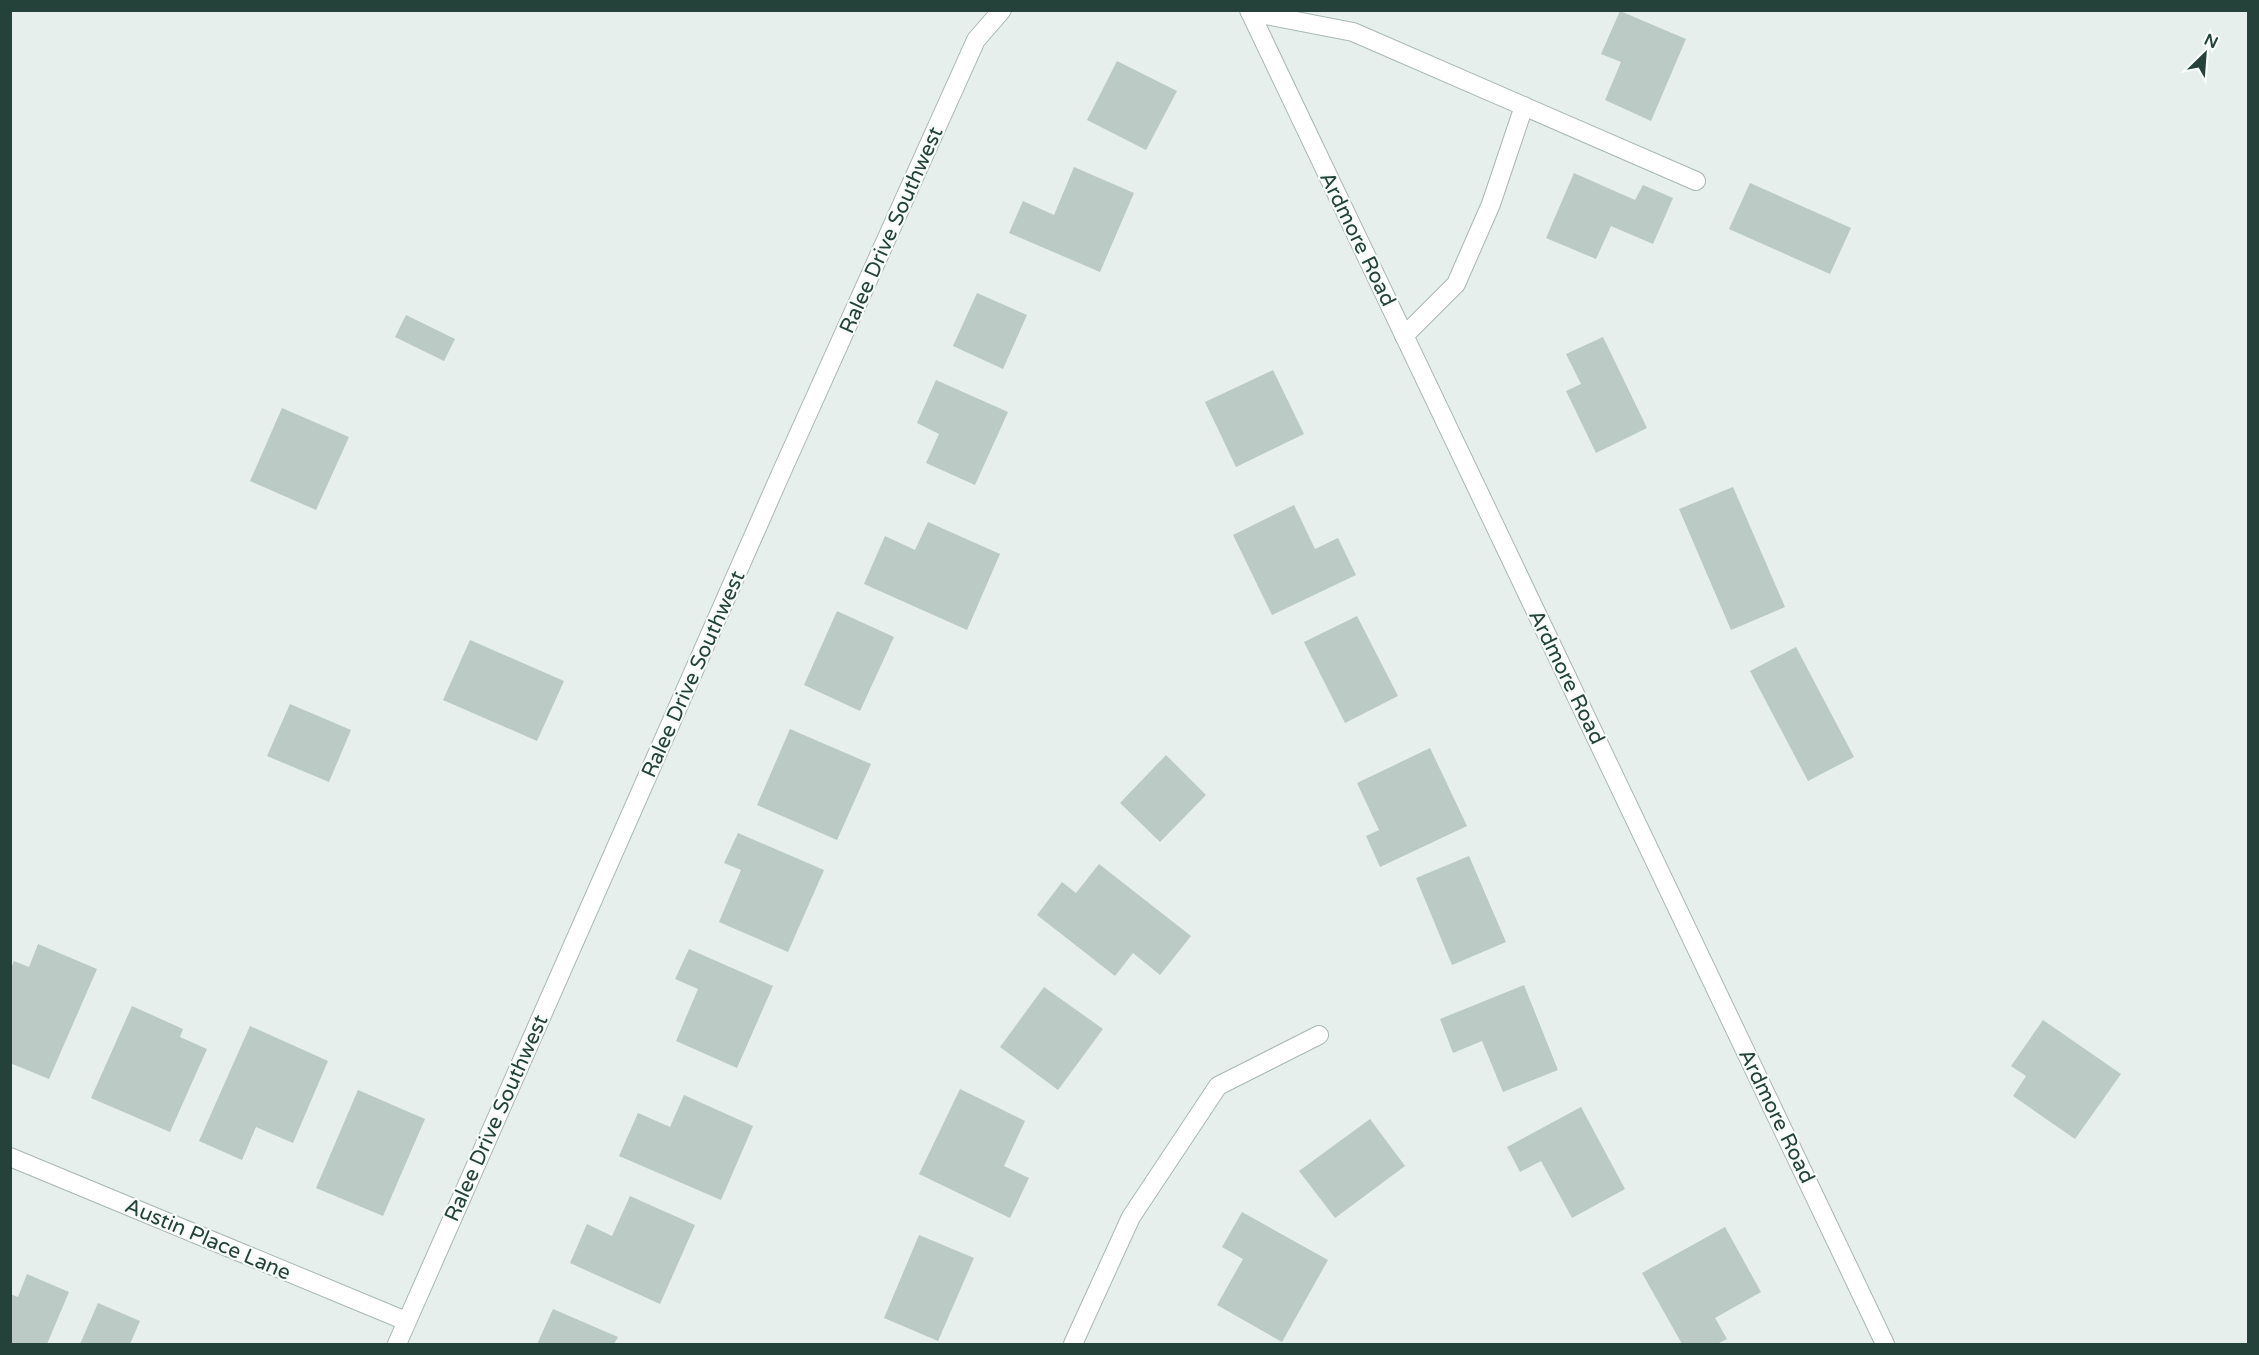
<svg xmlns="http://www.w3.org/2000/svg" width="2259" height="1355" font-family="'Varela Round',sans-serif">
<rect width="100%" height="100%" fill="#e6efeb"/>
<g fill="#bbcac4">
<path d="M1620,11l66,28 -35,82 -46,-21 16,-38 -20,-8z"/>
<path d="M1117,61l60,30 -31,59 -59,-30z"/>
<path d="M1074,167l60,26 -34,79 -91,-39 14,-32 31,14z"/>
<path d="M1574,173l61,27 8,-15 30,13 -20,46 -42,-18 -15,33 -50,-21z"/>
<path d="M1750,183l101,45 -21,46 -101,-45z"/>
<path d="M977,293l50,22 -24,54 -50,-23z"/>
<path d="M406,315l49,24 -11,22 -49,-24z"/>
<path d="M1603,337l44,91 -51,25 -30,-62 15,-7 -15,-30z"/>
<path d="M1273,370l31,64 -68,33 -31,-65z"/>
<path d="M936,380l72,32 -33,73 -49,-22 13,-29 -22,-11z"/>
<path d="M282,408l67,29 -33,73 -66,-29z"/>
<path d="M1733,487l52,120 -54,23 -52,-121z"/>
<path d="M1294,505l21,44 23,-11 18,37 -84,40 -39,-80z"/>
<path d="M928,522l72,32 -33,76 -103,-46 21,-48 30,14z"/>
<path d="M837,611l57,26 -34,74 -56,-26z"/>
<path d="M1357,616l41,80 -53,27 -41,-81z"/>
<path d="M470,640l94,41 -27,60 -94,-41z"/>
<path d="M1796,647l58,110 -46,24 -58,-110z"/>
<path d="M290,704l61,26 -22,52 -62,-26z"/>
<path d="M790,729l81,35 -34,76 -80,-35z"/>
<path d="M1430,748l37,78 -87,41 -14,-31 13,-6 -22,-47z"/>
<path d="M1166,755l40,40 -46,47 -40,-39z"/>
<path d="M738,833l86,37 -36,82 -69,-30 22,-52 -17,-7z"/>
<path d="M1469,856l37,86 -54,23 -36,-87z"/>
<path d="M1099,864l92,72 -31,39 -27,-22 -18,23 -78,-61 25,-33 14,11z"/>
<path d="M38,944l59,25 -48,110 -39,-16v-93l4,-9 15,6z"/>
<path d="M689,949l84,37 -36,82 -61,-27 22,-52 -23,-10z"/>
<path d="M1524,985l34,85 -55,22 -21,-51 -29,12 -13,-34z"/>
<path d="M1044,987l59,42 -45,61 -58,-43z"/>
<path d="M132,1006l51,23 -3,8 27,12 -37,83 -79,-34z"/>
<path d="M2043,1020l78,54 -46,65 -62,-43 13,-20 -15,-10z"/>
<path d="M250,1026l78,35 -35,82 -37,-16 -14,33 -43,-19z"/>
<path d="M960,1089l65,32 -21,45 25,12 -19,40 -91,-44z"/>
<path d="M358,1090l67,29 -42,97 -67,-28z"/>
<path d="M684,1095l69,31 -32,74 -102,-44 19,-43 32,14z"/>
<path d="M1581,1107l44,82 -53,29 -31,-57 -21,11 -13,-25z"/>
<path d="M1370,1119l35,47 -70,52 -36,-47z"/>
<path d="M630,1196l65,29 -35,79 -90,-41 17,-39 25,12z"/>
<path d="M1242,1212l86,48 -46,82 -65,-37 26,-46 -21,-12z"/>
<path d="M1725,1227l36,65 -46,26 12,21 -10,5h-35l-40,-71z"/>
<path d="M919,1235l55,23 -36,83 -54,-23z"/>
<path d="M27,1274l42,18 -22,52h-37v-50l8,3z"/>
<path d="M98,1303l42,18 -10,23h-50z"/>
<path d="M553,1309l65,28 -4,7h-77z"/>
</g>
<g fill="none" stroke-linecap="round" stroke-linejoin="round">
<g stroke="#a8b8b2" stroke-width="20">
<g id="minor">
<path d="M1249,10l636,1334"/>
<path d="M1250,12l103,20 343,149"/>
<path d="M1404,336l52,-52 35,-80 33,-98"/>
<path d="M10,1157l396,164"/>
<path d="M397,1344l385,-873 194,-431 26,-30"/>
<path d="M1073,1344l58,-127 87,-131 101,-51"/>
</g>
</g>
<use href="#minor" stroke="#fff" stroke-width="18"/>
</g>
<g text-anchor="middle" stroke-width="4.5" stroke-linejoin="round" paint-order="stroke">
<g font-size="21" fill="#24423a" stroke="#f7fbf9">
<text transform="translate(891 230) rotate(-66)" y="7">Ralee Drive Southwest</text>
<text transform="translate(1358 239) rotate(64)" y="7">Ardmore Road</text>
<text transform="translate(693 674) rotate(-66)" y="7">Ralee Drive Southwest</text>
<text transform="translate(1567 677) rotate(64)" y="7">Ardmore Road</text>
<text transform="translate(1777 1116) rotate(64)" y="7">Ardmore Road</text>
<text transform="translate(496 1118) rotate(-66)" y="7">Ralee Drive Southwest</text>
<text transform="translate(208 1239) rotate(23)" y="7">Austin Place Lane</text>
</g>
</g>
<rect width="2259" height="1355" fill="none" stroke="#24423a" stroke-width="24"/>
<g transform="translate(2205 54) rotate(25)" stroke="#f7fbf9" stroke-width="4.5" paint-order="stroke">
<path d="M0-4.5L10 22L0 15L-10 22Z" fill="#24423a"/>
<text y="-9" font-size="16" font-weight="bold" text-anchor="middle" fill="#24423a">N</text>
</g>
</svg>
